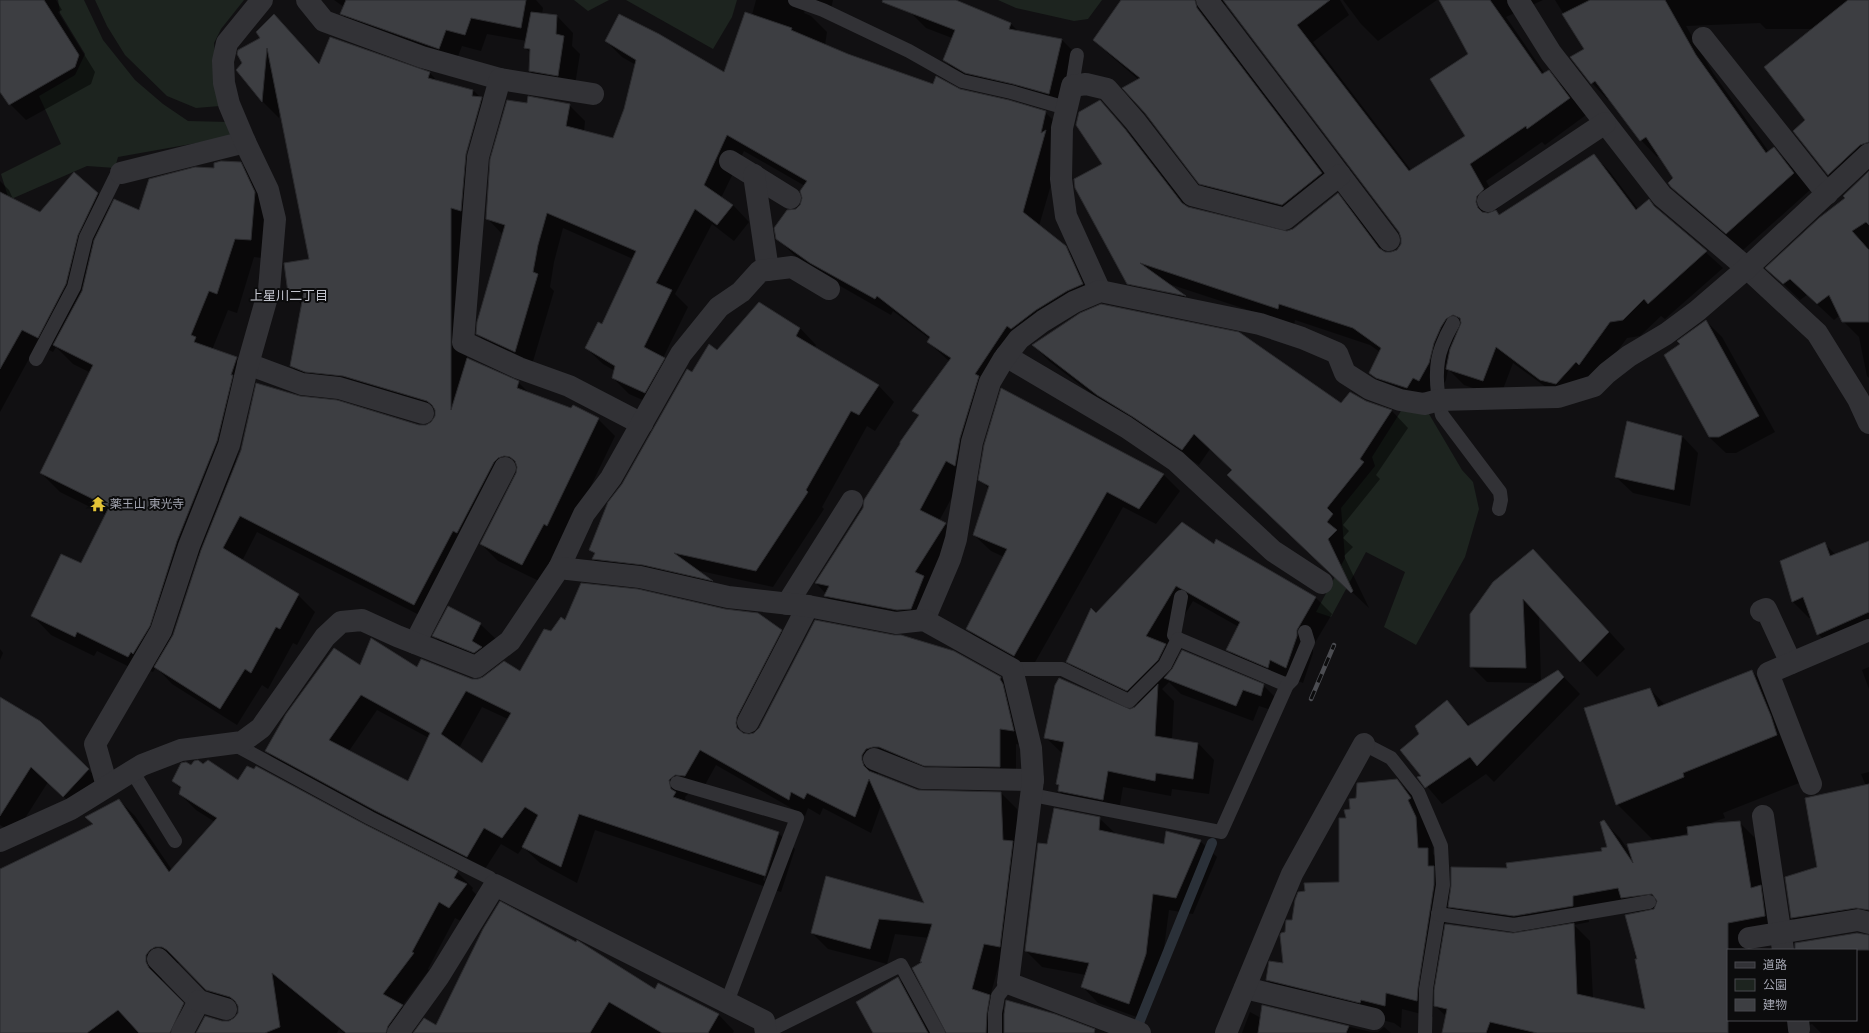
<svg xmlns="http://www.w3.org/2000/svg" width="1869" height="1033" font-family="'Source Sans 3','Noto Sans JP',sans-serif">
<rect width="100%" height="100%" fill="#111012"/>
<g fill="#1d241f">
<path d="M58,0h26l19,40 32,40 28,24 25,17 41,1 7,14 -118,21 -3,11 -28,-2 -78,34 -8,-26 60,-30 -22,-48 36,-21 10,-21 -25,-41z"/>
<path d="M95,0h149l-23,29 -7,14 6,63 -24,2 -29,-12 -42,-41 -18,-29z"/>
<path d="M574,0h35l-21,11z"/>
<path d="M626,0h111l-5,17 -19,32z"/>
<path d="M998,0h104l-14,19 -14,2 -58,-13z"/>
<path d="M1401,411l28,3 33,56 11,12 6,27 -14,48 -49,88 -32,-18 21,-55 -39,-20 -35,65 -15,-5 29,-54 -4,-50 34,-42 -3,-9z"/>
</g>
<g fill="#0007" fill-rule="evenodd">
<path d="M0,0h56l6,10 -4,2 37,60 -4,12 -65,36 -16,-16 -10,-14z"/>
<path d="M334,0h202l7,8 -1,6 15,2 16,17 -1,13 8,8 -6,37 -28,-4 -16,-16 1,-18 -6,-5 2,-7 -40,-7 -6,17 -19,-5 -7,18 -98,-34 -16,-17 3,-6z"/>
<path d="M756,0h77l-3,13 -25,-3 -1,3 7,3 16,16 -2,13 109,40 26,5 85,22 16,16 1,19 -23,79 26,21 17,17 17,37 -15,6 -31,19 -25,19 -37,45 -28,87 -24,44 6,3 17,16 -35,85 -85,-13 -17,-16 1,-2 -10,-11 103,-167 -6,-5 36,-50 -21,-19 2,-3 -37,-28 -2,4 -63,-36 -34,-24 -17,-17 19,-28 5,-5 4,-19 -61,-35 -23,47 12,7 16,17 -15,19 -22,-17 -37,70 13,13 -25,51 17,17 -19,33 -32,-14 -16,-16 2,-7 -12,-7 -17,-16 17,-22 30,-67 -70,-31 -9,34 -4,25 4,4 -23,77 -37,-18 -17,-16 26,-99 -16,-17 41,-114 41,1 16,16 -1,11 29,7 12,-29 11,-45 -14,-8 -16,-16 119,32 27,-58z"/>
<path d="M915,0h42l54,24 8,8 43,8 16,16 -12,54 -106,-34 -16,-16 8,-22 -26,-10 -16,-16z"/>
<path d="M1123,0h217l9,15 -36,27 98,128 56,-34 2,-82 -29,-54h103l-37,17 39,57 3,-2 17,16 21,27 -41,30 -3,-3 -56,39 14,25 -5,5 5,5 94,-61 16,17 28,37 10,-9 75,68 -58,51 -4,-3 -21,20 -13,2 -31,42 -38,16 -45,-33 -13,34 -36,-12 -16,-16 -2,11 -10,17 -49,-7 -17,-17 10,-21 -10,-7 -75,-25 -1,5 -128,-42 19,14 15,15 -56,-12 -16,-17 -25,-118 -3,-64 42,46 47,61 98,24 6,-2 45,-36 16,17 32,42h5l6,-3 5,-5v-7l-2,-6 -173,-227 -4,-1 115,186 -39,32 -82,-22 -17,-17 -61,-103 -28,-24 -17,-16zM1131,284l46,9 2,3 -48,-10z"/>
<path d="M1343,0h94l-59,41 -17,-17z"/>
<path d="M1555,0h314v169l-24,22 -16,-16 -35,-44 12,-10 7,-92h-47l-6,-6 -74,3 27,47 56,79 5,-4 16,17 20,25 -67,60 -54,-46 -17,-17 3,-8 -16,-24 -2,2 -16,-17 -31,-41 -2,1 -16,-17 -7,-34z"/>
<path d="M290,32l30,32 110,9 8,9 35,8 25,25 -31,109v135l51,23 12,12 68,25 17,17 -51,106 -25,39 -41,-20 -17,-17 37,-73 -8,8 -79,142 -174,-89 -15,29 56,34 17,17 -18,33 -4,-2 -25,46 -6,-4 -25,40 -65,-41 -16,-17 -3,5 -3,-1 -2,5 -51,-25 -3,5 -43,-21 -19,-20 70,-29 4,-71 -46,-23 -19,-19 50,-100 -18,-9 -17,-17 -3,5 -16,-8 -37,68v-231l9,9 4,9 28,14 57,-20 13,14 29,4 75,-42 25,-6 19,19 11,77 -16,-2 -17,56 -9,-3 -16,40 24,8 20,19 -20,84 64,-64 119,29h7l6,-3 4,-8 -76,-23 -52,-9 -17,-17 11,-61 -13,-13 21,-32 -30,-150 -1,8 -16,-16 -26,-32 6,-7zM479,103h2l-15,56 -2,-1zM198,556h2l-29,84h-1z"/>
<path d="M1869,172v206l-2,-2 -8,-39 -16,-16 -3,-6 -6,5 -27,-25 -7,5 -33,-32 80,-69z"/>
<path d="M1706,321l16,16 53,95 -39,21h-10l-17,-16 -27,-92z"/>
<path d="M800,328l16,17 -2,3 64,37 16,17 -19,29 -8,-5 -45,81 2,2 -51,78 -77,-17 16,11 14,15 -117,-21 -16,-16 2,-5 -5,-4 33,-65 69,-112 25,-22z"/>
<path d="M1033,345l308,59 24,-2 27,9 16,17 -32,47 4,4 -37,46 6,6 -6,7 10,9 -9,9 25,52 -124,-117 -12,-21 -23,-21 -11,16 -49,-32 -36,-22 -65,-50z"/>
<path d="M1002,390l162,85 16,16 -24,33 -33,-17 -93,164 -47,-26 -16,-16 37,-72 -13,-6 -17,-16 15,-46 -9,-10z"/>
<path d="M1682,436l16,17 -8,53 -57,-13 -17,-16z"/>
<path d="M1217,540l99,58 16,16 -19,32v7l-10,30 -16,-7 -3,7 -40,-17 -16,-16 11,-23 -46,-26 -27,45 13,13 84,26 17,17 -3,10 -18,-6 -6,15 -72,-27 -12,-12 -7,7 12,12 -2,38 26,4 16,17 -5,34 -37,-5 -1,7 -48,-9 -5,29 -43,-9 -16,-16 1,-5 -3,-2 6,-30 -18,-17 85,-27 9,-6 -55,-26 -17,-17 30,-47 117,-69z"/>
<path d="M1869,542v93l-35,15 -16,-16 -7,-17 -2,1 -16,-16 -12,-41 43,-18 12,12z"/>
<path d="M1549,566l76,83 -28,28 -58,-62 2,66 17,-10 22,23 -86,88 -8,-8 -44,30 -23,-27h4l-3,-43 27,-33 23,25 68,-43 -51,-1 -16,-16v-52z"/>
<path d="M566,621l215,10 16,16 -45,87 202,-82 47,26 16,16 13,53 -14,-3v39l-138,-12v4l39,16 84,2 16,16 1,39 -18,112 -10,37 16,15 68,21h-128l-25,-72 8,-23 -34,-4 -8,30 -59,-15 -16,-16 114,-28 -45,-100 -10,28 -48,-25 -3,7 -12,-7 -3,8 -89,-51 -15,27 -9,-2 -7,7 1,5 92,31 17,16 -14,43 -186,-62 -18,53 -37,-20 -17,-16 -5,7 -17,-10 -18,28 -201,-105 -16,-16 94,-84 57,1 61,12 43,-8 30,-39zM482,707l26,12 -26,46 -23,-17zM377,710l52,28 -21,45 -59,-32zM775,841h2l-12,40 -2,-1z"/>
<path d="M480,624l17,16 -8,16 -39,-3 -16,-17z"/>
<path d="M0,649l3,4 -3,7z"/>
<path d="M1869,667v22l-7,-19z"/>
<path d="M1752,671l40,41 25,64 -94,37 2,5 -15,5 29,-1 17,17 26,100 -24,5 -4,6 16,-2 1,2h-43v70h128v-70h-60l73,-14v97h-48l-9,-9 -5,2 -4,7h-360l4,-16 -14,-13v13l-31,-8 -1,19 -7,-5 -110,-27 -17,-16 17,-16 2,-31 7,-12 47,-38 7,-64 10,-20 39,-19 17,16 19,38 1,20 11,11 5,19 1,11 58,-25 95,-18 5,-4 -4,-26 16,16 10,15 24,-12 -37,-37 33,-115 15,16zM1689,832v3l-9,2v-1zM1629,905l8,8 -10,2 19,95 -53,-12 -3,-57 -16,-16 15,-3 -1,-10zM1449,907l16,16 62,9 -14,2 -67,-9z"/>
<path d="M0,698l40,24 65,64 -25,26 -32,-30 -33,52 -15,-9z"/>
<path d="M203,765l35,16 127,45 92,46 16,16 -1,2 10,11 -17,22 -10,-5 -27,51 1,1 -27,36 16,16 -7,11h-67l-5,-4 -2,4h-141l10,-16 23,5 6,-3 4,-8 -16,-5 -40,-40 -4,-3h-7l-10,10v7l3,5 34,35 -6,13h-193v-163l94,-45 25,-25 16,16 37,54 43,-48 -19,-12 -16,-16 1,-5 -8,-8 18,-15z"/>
<path d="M1869,772v55l-3,-41 -5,-12z"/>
<path d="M1099,818l17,16 49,12 35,-5 17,16 -24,57 -24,-4 -8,61 -16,49 -47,-17 -16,-17 4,-11 -44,-8 -16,-16 22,-106z"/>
<path d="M1869,848v76l-61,10 -16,-16 -6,-40z"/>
<path d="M898,978l16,16 21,39h-61z"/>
<path d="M655,990l63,24 16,17 -1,2h-319l23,-6z"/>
<path d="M1263,1006l108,26h7l6,-5 7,6h-149l8,-21 11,6z"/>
</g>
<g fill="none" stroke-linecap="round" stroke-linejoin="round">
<path stroke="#2b3139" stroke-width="10" d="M1139,1023l73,-180"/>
</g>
<g fill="#3d3e42" stroke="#2b2b2e" fill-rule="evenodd">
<path d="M0,0h44l35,55 -4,12 -66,38 -9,-13z"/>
<path d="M346,0h180l-5,28 -50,-10 -6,17 -19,-5 -7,19 -99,-35z"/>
<path d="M883,0h73l55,23 -2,6 53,10 -13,55 -36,-10 -48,-11 -22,-13 12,-30 -73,-28z"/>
<path d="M1121,0h74l2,8 125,165 -40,32 -83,-21 -54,-71 -23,-25 18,-10 -47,-38z"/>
<path d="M1223,0h107l-33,25 112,146 56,-35 -35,-57 38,-25 -29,-54h51l52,74 7,-4 21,28 -43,31 -1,-3 -56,38 14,25 -7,7 -1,6 2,6 4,4 6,1 8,-3 3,5 95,-61 42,56 13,-11 5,7 53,45 -59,53 -4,-5 -21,21 -13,2 -31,43 -3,-3 -20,22 -16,-4 -44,-33 -13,34 -37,-12 4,-20 11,-26 -1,-5 -7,-3 -7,4 -5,8 -7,16 -5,20 -10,18 -6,-3 -6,10 -31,-10 -7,-5 12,-25 -28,-20 -74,-24 -1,5 -138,-46 46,33 -59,-12 -52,-96 -1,-9 28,-15 -26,-39 3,-13 21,-12 25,29 57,74 6,4 99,24 6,-2 45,-36 41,55 6,4h6l6,-2 4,-6v-6l-2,-6z"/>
<path d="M1590,0h75l31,55 70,98 8,-6 20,26 -68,61 -55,-47 -3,-4 5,-5 -27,-41 -6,4 -45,-60 -4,3 -21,-27 14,-8 -22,-35z"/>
<path d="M1848,0h21v142l-9,3 -32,30 -35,-44 12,-11 -41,-53z"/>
<path d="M531,12l26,3 -1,19 8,2 -6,40 -29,-5 1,-22 -6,-1z"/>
<path d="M745,12l47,16 -1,2 57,24 85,30 3,-8 24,13 49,11 37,11 -5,22 5,-3 -23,82 43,34 17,38 -16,7 -31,19 -25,19 -4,-3 -32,48 4,2 -19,62 -5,28 -9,-5 -26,49 26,13 -31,49 9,4 -13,33 -14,1 -73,-14 5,-10 -14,-3 48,-75 1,-8 36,-56v-2l19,-27 -7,-4 39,-53 -24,-16 3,-5 -53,-41 -2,3 -65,-36 -34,-24 -2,-11 13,-18 9,-1 4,-4 2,-7 -2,-7 7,-10 -80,-46 -23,50 29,20 -16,20 -22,-16 -39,74 16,7 -28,57 21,11 -20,35 -33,-15 3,-12 -30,-18 13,-26 4,2 34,-73 -89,-38 -9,32 -5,27 5,2 -23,78 -39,-18 1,-12 28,-97 -19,-6 4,-60 17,-59 20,3 1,-7 42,8 -4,22 47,12 11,-29 12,-49 -31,-19 14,-27 40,20 65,38z"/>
<path d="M274,14l45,50 11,-27 100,35 -2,6 45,12 -1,6 10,1 -16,57 -5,57 -10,-3v202l16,-52 52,23 -2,7 54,20 2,-3 26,13 -52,108 -3,-2 -22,41 -42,-21 36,-71 1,-6 -2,-6 -5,-4 -6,-1 -6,2 -4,4 -37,71 -4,-2 -39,74 -174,-89 -17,32 76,46 -19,35 -4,-2 -25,46 -6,-4 -25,40 -66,-42 19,-32 28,-85 40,-100 15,-67 44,13 37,4 82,25h7l5,-3 4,-6v-6l-3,-5 -5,-4 -84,-25 -38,-4 -15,-6 14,-75 -16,2 -4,-30 25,-4 -42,-211 -5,54 -26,-32 6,-7 -5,-9 1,-4 22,-12 -4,-6z"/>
<path d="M221,161l20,1 14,30 -4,48 -16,-1 -18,55 -8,-3 -18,44 5,2 -2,5 43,15 -6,18h2l-16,66 -40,100 -27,85 -17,28 -2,-2 -3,5 -51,-25 -2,5 -44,-21 30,-62 20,9 28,-56 -69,-34 53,-108 -40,-20 29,-54 12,-51 20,-41 25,11 10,-31 46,-12 19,1v-5z"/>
<path d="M1869,171v54l-3,-3 -14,9 17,19v72h-27l-13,-27 -12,9 -27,-25 -7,5 -18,-16 54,-50 26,-20 -2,-2z"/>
<path d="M74,172l24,21 -20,42 -12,49 -28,54 -16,-8 -22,39v-177l40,20z"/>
<path d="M759,302l41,26 -4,8 83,49 -20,30 -8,-4 -45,79 2,2 -52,79 -82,-18 39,28 -70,-16 -51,-6 3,-6 -6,-3 19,-48 14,-18 65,-115 5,3 17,-28 8,6z"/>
<path d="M1101,304l138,28 102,71 9,-11 16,9 26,9 -32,49 4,3 -37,46 6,6 -6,8 10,8 -9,9 25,52 -2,2 -124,-118 5,-5 -38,-36 -12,16 -49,-33 -36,-22 -65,-50 48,-32z"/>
<path d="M1706,320l53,96 -40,21h-10l-45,-82 16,-11 -3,-3z"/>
<path d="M1001,388l163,86 -25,35 -32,-17 -93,164 -48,-27 41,-80 -34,-14 16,-49 -11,-6 6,-35z"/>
<path d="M1627,421l55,15 -8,54 -59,-13z"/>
<path d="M1182,522l32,22 2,-5 100,58 -19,33v6l-11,32 -16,-8 -2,8 -42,-18 14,-28 -64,-36 -30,50 20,8 -8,16 -31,31 -61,-29 25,-54 5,5z"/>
<path d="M1869,541v71l-52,23 -14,-38 -11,5 -12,-41 45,-19 5,14z"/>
<path d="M1533,549l76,83 -29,30 -57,-63 3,69 -56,-1v-53l23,-32z"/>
<path d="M581,583l57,6 87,20 33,4 24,17 -45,87 -1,6 1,5 6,5 6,1 5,-1 5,-5 56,-108 79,15h7l53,16 47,26 -1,2 3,5 11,47 -14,-2v38l-76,-1 -45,-19h-6l-7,2 -4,6v5l2,6 5,5 49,19 83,2 2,48 10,1 -13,106 -16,-3 -12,45 18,6 -3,18 -1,20h-40l-34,-65 10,-6h-2l12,-38 -53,-5 -9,30 -59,-16 15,-57 98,27 -55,-124 -14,38 -48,-24 -3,6 -13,-7 -2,8 -89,-50 -15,26 -10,-1 -6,5 2,9 5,3 -3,5 106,35 -14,44 -186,-62 -18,53 -39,-20 16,-32 -13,-8 -23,31 -18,-10 -17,29 -93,-47 -109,-59 21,-37 48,-66 26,17 11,-27 46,29 4,-8 51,20h6l5,-2 21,-16 16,10 24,-42 7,2 10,-14 4,3zM466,691l45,22 -29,50 -41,-29zM361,695l69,38 -22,48 -79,-41z"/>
<path d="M448,606l33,17 -9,18 10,6 -8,6 -42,-17z"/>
<path d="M1182,650l82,34 -3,12 -18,-6 -7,16 -72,-28 8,-9z"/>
<path d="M1558,670l6,7 -87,89 -7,-9 -45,31 -8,-11 4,-1 -21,-26 19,-16 -4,-8 32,-26 21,26z"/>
<path d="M1752,670l19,46 6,19 -94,38 1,4 -68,28 -32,-97 66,-20 8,19z"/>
<path d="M1059,678l71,31 5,-2 23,-23 -3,52 43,7 -5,36 -37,-6 -1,8 -47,-10 -5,29 -45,-9 1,-6 -3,-1 8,-42 -20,-4 11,-53z"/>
<path d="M0,697l40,24 49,48 -26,28 -32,-30 -31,49z"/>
<path d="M198,760l5,4 5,-4 30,20 9,-14 7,3 2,-3 110,59 92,46 -4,7 13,6 -18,24 -10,-6 -27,50 2,1 -31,41 20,11 -15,21 -2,7h-40l-74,-60 8,54 -15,6h-69l9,-17 17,5h7l5,-3 4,-5v-7l-3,-5 -5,-4 -24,-7 -39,-40 -5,-3h-7l-5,3 -4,5v7l3,6 35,35 -14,30h-31l-21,-23 -31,23h-87v-164l93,-45 -8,-7 34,-18 50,73 48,-54 -38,-24 2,-7 -9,-6 9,-18 5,-1 5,3 3,-4z"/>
<path d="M1397,779l14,19 -3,2 8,17 2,31h10v18h6v19l-16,103 -1,13 -31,-8 -1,13 -24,-6 -1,3 -94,-23 3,-19 14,2 -3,-28 1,-2 4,-1 1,-12h6l3,-20 3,-8 7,-1 -1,-8 35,-1v-64h7l-2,-8 6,-1 -1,-10 7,-1 1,-15z"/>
<path d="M1869,784v126l-13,-2 -65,10 -6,-41 32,-10 -12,-69z"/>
<path d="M1054,808l46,9 -1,13 65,14 2,-13 35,9 -25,58 -23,-4 -7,60 -17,50 -48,-17 8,-24 -64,-12 13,-108 9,1z"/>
<path d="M1604,820l29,43 -6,-19 61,-9 -1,-8 27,-4 26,-2 11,67 10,-3 4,31 -37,7v110h-191l-47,-11 -4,11h-44l5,-24 -13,-3v-16l11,-66 68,9 61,-10 3,71 68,15 -10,-50h2l-12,-44 29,-6 3,-8 -5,-7 -31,4 -3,-10 -45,8v10l-59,10 -66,-9 3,-21v-19l56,1 -1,-5 96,-12 -1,-3 6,-1 -7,-25z"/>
<path d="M500,901l76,41 1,-2 78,49 3,-6 61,31 -11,19h-46l-53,-31 -19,31h-177l11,-15 12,7 47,-96z"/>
<path d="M1857,933l12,2v15h-74v-7z"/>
<path d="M898,977l30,56h-55l-17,-31z"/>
<path d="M1006,1000l49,14 40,15 -1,4h-90v-19z"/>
<path d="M1262,1005l87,21 -3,7h-88z"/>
</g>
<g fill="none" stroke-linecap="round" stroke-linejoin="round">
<g stroke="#323236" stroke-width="14">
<path d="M795,0l28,10 86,41 53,30 49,11 55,16"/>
<path d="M1072,86l5,-31"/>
<path d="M1453,323c-4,7 -8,15 -11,23 -8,20 -5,48 0,69l58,77 1,8 -2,9"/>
<path d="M36,359l38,-72 12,-50 30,-61 5,-3"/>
<path d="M1178,639l-4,-4 7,-38"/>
<path d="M1012,669h50l67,32 36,-36 13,-26 109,46"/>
<path d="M232,743l138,75 120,60 5,7"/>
<path d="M1364,744l27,14 27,34 23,54 2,39 -17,104 -1,44"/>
<path d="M132,771l43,70"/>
<path d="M677,783l120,35 -70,184"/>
<path d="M1032,795l189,37 66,-147 5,-5 16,-38 -3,-10"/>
<path d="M1438,914l76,11 135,-23"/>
<path d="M766,1032l135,-67 37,68"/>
<path d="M995,1033v-20l3,-17 10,-13"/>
</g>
<g stroke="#323236" stroke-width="22">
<path d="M307,0l17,21 98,36 78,22"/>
<path d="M1207,0l182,240"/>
<path d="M1518,0l33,53 111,143 85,72 70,65 41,66 11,24"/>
<path d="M1703,38l124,156"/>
<path d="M593,94l-93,-15 -22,78 -15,185 56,26 50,18 73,38"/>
<path d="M730,161l60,37"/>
<path d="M121,173l124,-31"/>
<path d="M754,175l14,95"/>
<path d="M1488,201l117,-78"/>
<path d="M1100,291l-34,-75 -5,-37 1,-51 10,-42 14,-2 21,5 28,32 57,74 93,24 55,-44"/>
<path d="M1006,356l120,71 50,34 97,90 49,32"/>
<path d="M248,364l54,20 37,4 84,25"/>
<path d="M559,568l25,-54 27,-36 70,-124 38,-47 22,-15 19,-21 32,-4 37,22"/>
<path d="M787,604l65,-103"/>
<path d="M1761,611l5,-2 25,54"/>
<path d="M924,620l26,-61 6,-20 16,-97 18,-60 13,-22 16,-21 24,-18 31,-19 26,-11 160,33 42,14 35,15 8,20 25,16 30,11 24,4 15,-4 119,-3 36,-11 13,-13 22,-17 37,-22 31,-23 50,-43 122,-114"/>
<path d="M415,643l90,-175"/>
<path d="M748,722l60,-116"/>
<path d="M874,759l48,19 111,2"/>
<path d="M1811,784l-43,-111 101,-43"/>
<path d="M107,786l-12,-42 66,-113 28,-85 40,-101 19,-81 21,-74 6,-71 -7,-29 -23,-48 -16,-38 -5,-21 -1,-22 4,-18 35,-43"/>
<path d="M1763,816l20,134"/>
<path d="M0,841l71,-32 71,-44 39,-15 61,-8 19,-14 64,-91 16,-15 21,-2 35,16 79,31 34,-26 49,-73 81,9 88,20 80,9 88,17 28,-3 88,49 19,79 2,32 -25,203 132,50"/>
<path d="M1749,938l109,-18 11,3"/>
<path d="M158,959l41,42 -17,32"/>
<path d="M1245,988l129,31"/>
<path d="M199,1001l27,8"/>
<path d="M1798,1020l1,9"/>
<path d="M398,1033l41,-57 56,-91 269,136 2,12"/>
<path d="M1226,1033l66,-159 72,-130"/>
</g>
<g stroke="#4b4c51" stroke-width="4.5">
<path id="rail" d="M1311,699l23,-54"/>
</g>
<use href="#rail" stroke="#0c0c0d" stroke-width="3" stroke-dasharray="9" stroke-linecap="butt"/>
</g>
<defs>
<g id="temple-bare" transform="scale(1.2)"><path d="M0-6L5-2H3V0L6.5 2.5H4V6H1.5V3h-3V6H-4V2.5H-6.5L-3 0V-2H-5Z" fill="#e3c337" stroke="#0c0c0d" stroke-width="2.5" paint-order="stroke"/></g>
</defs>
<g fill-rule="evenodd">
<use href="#temple-bare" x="98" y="504"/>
</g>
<g text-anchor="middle" stroke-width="4" stroke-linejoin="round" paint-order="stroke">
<g font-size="12" fill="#a3a5b1" stroke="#0c0c0d" text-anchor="start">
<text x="110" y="508">薬王山 東光寺</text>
</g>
<g font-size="13" fill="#c3c5ce" stroke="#0c0c0d">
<text x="289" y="300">上星川二丁目</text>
</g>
</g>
<rect x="1727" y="949" width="130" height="72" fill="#0c0c0d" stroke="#48494f"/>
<rect x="1735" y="962" width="20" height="6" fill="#323236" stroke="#48494f"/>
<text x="1763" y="969" font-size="12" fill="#a3a5b1">道路</text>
<rect x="1735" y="979" width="20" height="12" fill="#1d241f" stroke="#48494f"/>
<text x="1763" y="989" font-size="12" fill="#a3a5b1">公園</text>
<rect x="1735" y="999" width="20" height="12" fill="#3d3e42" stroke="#48494f"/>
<text x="1763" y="1009" font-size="12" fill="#a3a5b1">建物</text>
</svg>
